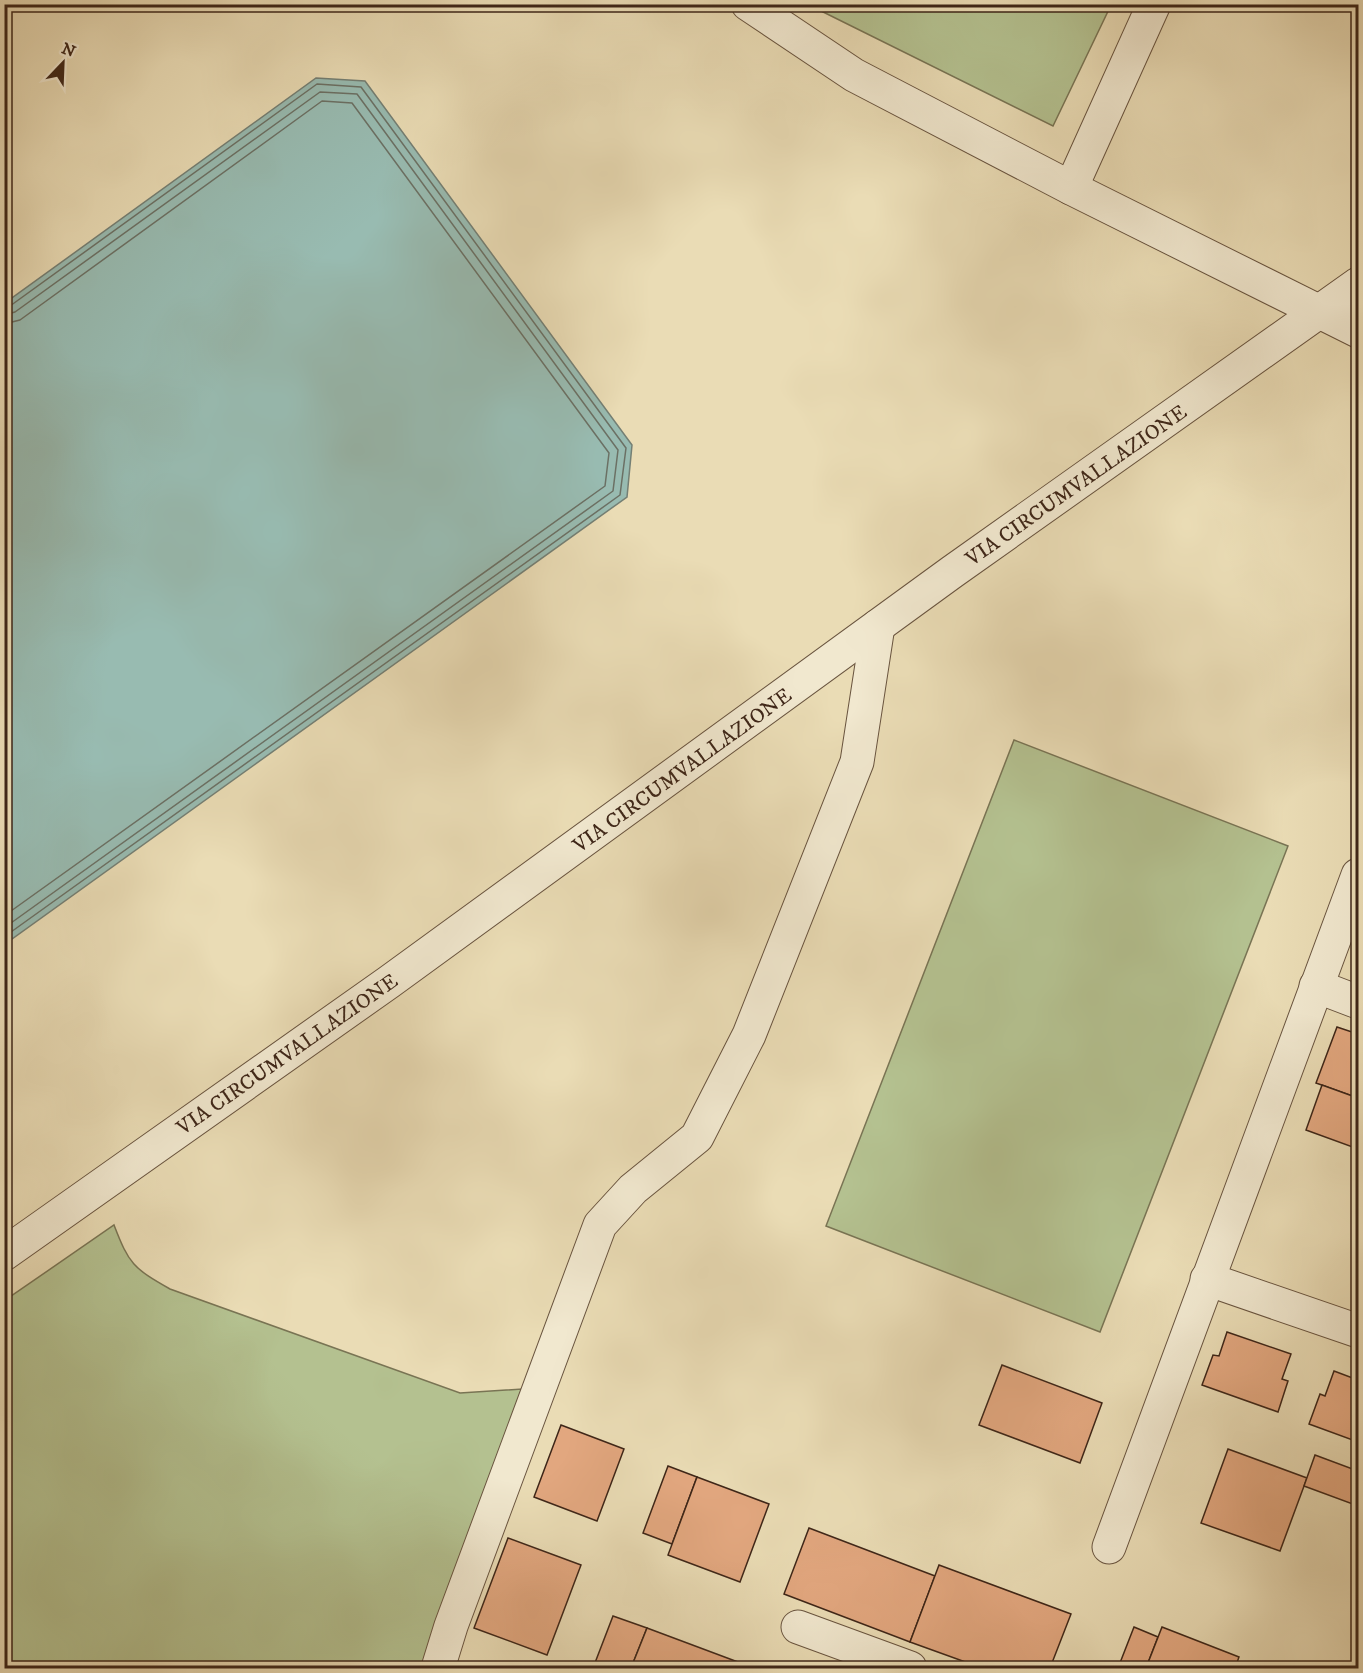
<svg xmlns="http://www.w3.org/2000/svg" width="1363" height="1673" font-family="'IM FELL DW Pica',serif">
<rect width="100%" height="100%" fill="#eadcb5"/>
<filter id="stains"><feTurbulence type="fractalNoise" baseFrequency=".00333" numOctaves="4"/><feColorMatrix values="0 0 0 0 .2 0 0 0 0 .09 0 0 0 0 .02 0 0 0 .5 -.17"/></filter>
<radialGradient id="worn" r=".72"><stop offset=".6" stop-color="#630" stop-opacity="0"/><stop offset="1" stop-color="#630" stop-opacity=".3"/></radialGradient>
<g fill="#b4c190" stroke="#797454" stroke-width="1.5">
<path d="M809,5h302l-58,121z"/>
<path d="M1014,740l274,106 -188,486 -274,-106z"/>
<path d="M114,1225c15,39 19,43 56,64l290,104 62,-4 -98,279h-419l-1,-367z"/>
</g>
<path fill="#98bbb1" stroke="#747f74" stroke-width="1.5" d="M316,78l49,3 267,364 -5,52 -622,447v-641z"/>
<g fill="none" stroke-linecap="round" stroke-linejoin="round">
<g stroke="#6b7064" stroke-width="1.5">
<path d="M4,308l6,-2 307,-222 44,3 265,361 -6,47 -616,442"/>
<path d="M4,315l11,-3 305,-220 37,2 261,356 -5,41 -609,437"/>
<path d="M4,324l16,-4 302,-219 30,2 257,350 -4,33 -601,430"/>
</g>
</g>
<g fill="#e2a77f" stroke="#3e2618" stroke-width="1.5">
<path d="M1337,1027l21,7v64l-42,-15z"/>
<path d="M1322,1085l36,13v51l-52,-19z"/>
<path d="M1227,1332l64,22 -9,25 6,2 -10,31 -76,-27 11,-30 6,1z"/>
<path d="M1002,1365l100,38 -22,60 -101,-38z"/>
<path d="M1334,1371l24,9v62l-49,-18 11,-30 5,2z"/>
<path d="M561,1425l63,24 -27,72 -63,-24z"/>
<path d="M1228,1449l79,29 -27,73 -79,-28z"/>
<path d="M1315,1455l43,16v35l-54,-20z"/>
<path d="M668,1466l29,11 -25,67 -29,-11z"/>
<path d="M697,1477l72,27 -29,78 -72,-27z"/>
<path d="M809,1528l126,48 -25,66 -126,-48z"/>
<path d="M508,1538l73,27 -34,90 -73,-27z"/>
<path d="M939,1565l132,49 -21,54h-68l-72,-26z"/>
<path d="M613,1616l34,12 -16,40h-38z"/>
<path d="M1134,1627l24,10 -12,31h-28z"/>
<path d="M1162,1627l77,30 -4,11h-89z"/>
<path d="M647,1628l107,40h-123z"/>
</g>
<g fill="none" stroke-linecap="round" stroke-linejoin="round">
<g stroke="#69543f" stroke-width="35">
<g id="minor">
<path d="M748,4l106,71 217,113 287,143"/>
<path d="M1071,188l83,-184"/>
<path d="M1316,986l42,16"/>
<path d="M4,1254l385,-272 563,-410 406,-288"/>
<path d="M1207,1279l151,52"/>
<path d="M1109,1547l249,-672"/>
<path d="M798,1627l112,41"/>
<path d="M438,1668l13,-42 149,-401 33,-36 64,-52 52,-102 108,-273 21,-136"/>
</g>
</g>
<use href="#minor" stroke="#f1e8cf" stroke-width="33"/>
</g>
<g text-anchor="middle" stroke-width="6" stroke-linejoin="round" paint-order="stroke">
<g font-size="21" fill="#3e2618" stroke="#f1e8cf">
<text transform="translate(1076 485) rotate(-35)" y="7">VIA CIRCUMVALLAZIONE</text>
<text transform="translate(682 770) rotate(-36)" y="7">VIA CIRCUMVALLAZIONE</text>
<text transform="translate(287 1054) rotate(-35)" y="7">VIA CIRCUMVALLAZIONE</text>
</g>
</g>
<rect width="1363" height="1673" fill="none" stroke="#eadcb5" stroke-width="24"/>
<rect x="6" y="6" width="1351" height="1661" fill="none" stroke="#3e2618" stroke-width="3"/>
<rect x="12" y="12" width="1339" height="1649" fill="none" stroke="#3e2618" stroke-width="1.5"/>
<g transform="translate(63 63) rotate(23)" stroke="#f1e8cf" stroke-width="4.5" paint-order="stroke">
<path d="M0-4.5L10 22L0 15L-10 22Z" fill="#3e2618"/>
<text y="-9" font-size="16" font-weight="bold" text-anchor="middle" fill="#3e2618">N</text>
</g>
<rect width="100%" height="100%" filter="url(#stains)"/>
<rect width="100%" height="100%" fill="url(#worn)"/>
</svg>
